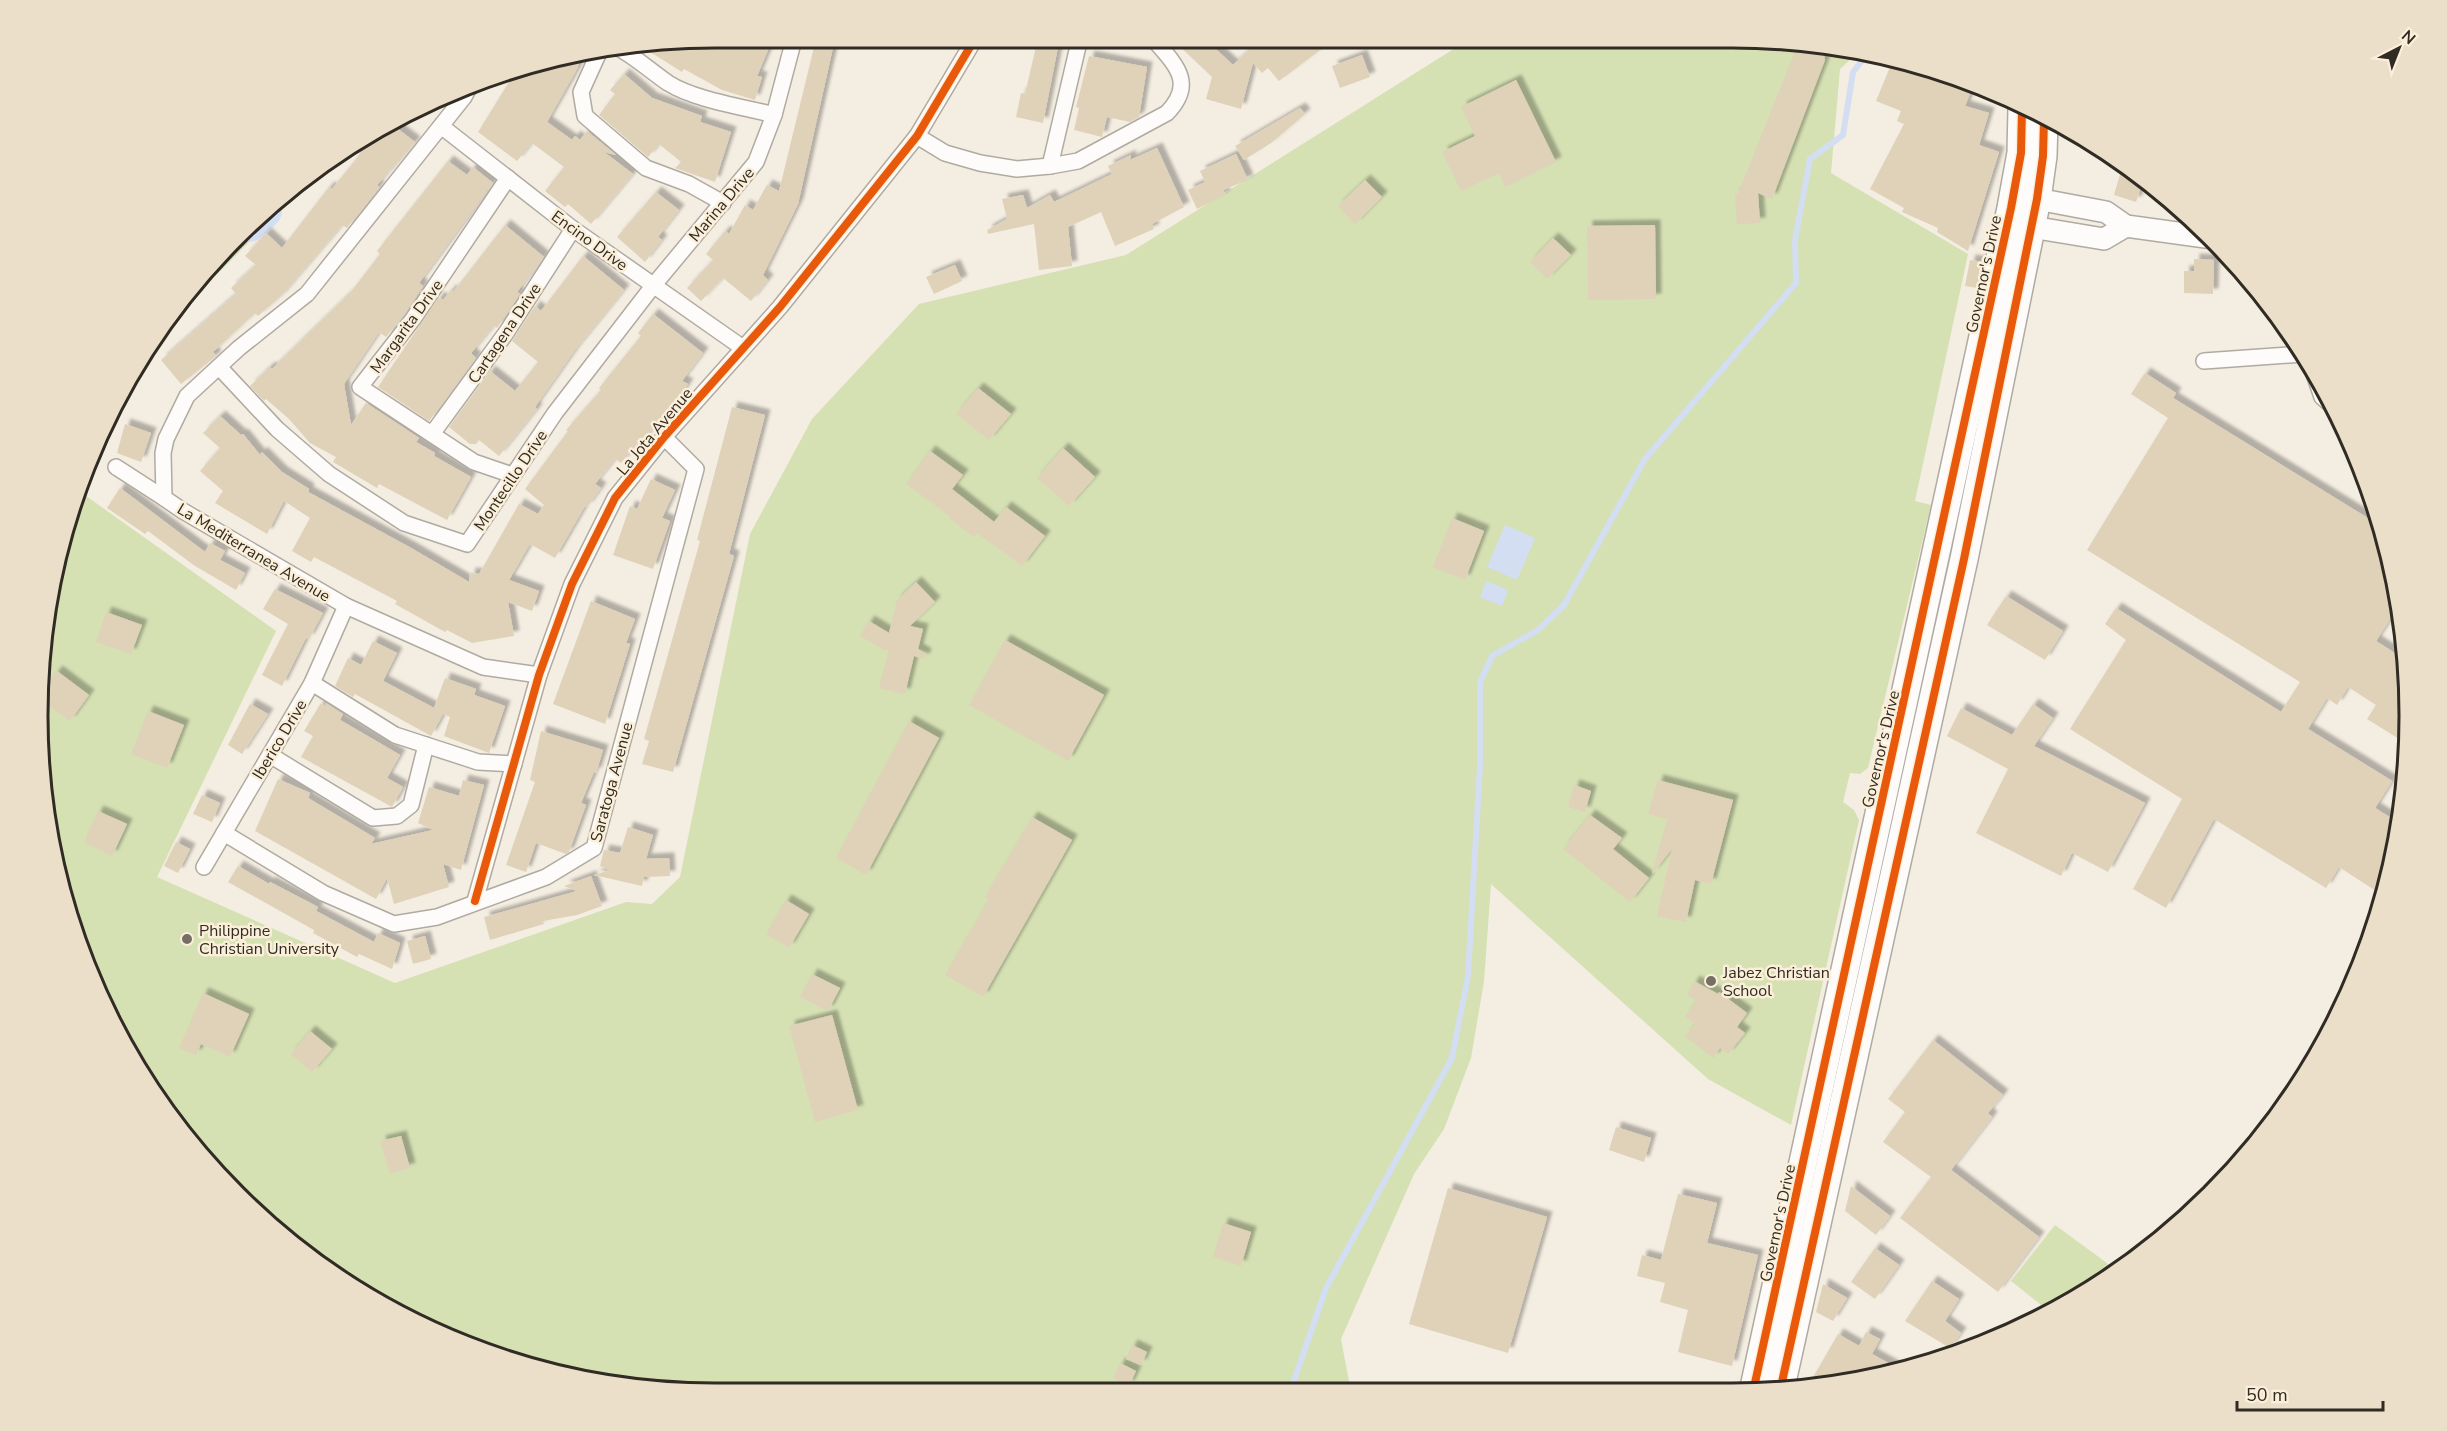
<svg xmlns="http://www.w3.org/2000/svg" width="2447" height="1431" font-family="'Nunito Sans',sans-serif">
<defs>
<filter id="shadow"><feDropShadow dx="5.5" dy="-5.5" stdDeviation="1.5" flood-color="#0004"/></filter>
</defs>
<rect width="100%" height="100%" fill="#f4ede1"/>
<g fill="#d5e0b3">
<path d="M1776,39l79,16 -15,14 -9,104 137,81 -53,247 16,4 -63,263 -8,6 -10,-1 -7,29 11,8 5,10 -68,305 -83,-46 -217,-195 -7,97 -13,77 -27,71 -30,45 -73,165 10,53h-680l-173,-34 -159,-79 -133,-117 -77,-107 -40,-80 -38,-127 -12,-88 4,-133 18,-87 18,-49 197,140 -119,246 238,106 231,-81 26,2 28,-27 70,-343 62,-115 107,-115 207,-49 342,-215z"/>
<path d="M305,176l-43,53 -111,112 85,-105z"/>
<path d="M2055,1225l60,44 -44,33 -21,10 -39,-31z"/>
</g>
<g fill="#d3def2">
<path d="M1505,525l30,13 -18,42 -30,-13z"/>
<path d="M1486,581l22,9 -6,16 -22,-9z"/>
</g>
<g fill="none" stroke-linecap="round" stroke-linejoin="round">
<path stroke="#d3def2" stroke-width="6" d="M1290,1392l36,-104 126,-230 16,-82 12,-211v-83l12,-26 46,-26 26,-25 81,-146 151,-176 -1,-43 15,-81 33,-24 10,-63 12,-15"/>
<path stroke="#d3def2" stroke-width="34" d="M249,225l16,-14"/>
</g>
<g fill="#dfd2b9" filter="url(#shadow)">
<path d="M1174,41h33l26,24 26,-24h73l-53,40 -11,-13 -6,5 -9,-10 -12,46 -35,-10 6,-22z"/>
<path d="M1037,42h22l-16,81 -27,-6 5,-24 4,1z"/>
<path d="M1792,42l31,6 2,12 -53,139 -14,-6 2,30 -23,1 -2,-30h3l56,-140z"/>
<path d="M636,43h135l-14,33 5,1 -7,23 -33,-10 -38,-21 -2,3z"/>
<path d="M815,43h19l-36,161 -35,71 5,5 -17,21 -28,-23 -22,23 -14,-13 26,-28 -7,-6 19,-23 4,3 16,-29 8,5 14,-25 12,6z"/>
<path d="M582,54l-5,15 -30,53 25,18 3,-4 5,4 7,-9 29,24 -12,-3 29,22 -42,50 -23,-20 -3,3 -20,-16 19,-24 -32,-24 -15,18 -39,-29 39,-63z"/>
<path d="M1362,55l8,22 -30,11 -8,-22z"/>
<path d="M1089,56l58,11 -8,50 -9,5 -23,-5 -5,20 -28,-7 5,-22 -3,-1z"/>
<path d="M1892,62l50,10 31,14 -8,20 24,7 -10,32 20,7 -31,99 -31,-19 1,-4 -36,-16 2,-4 -34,-19 34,-65 -7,-3 4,-10 -25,-10z"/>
<path d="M624,74l28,24 50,18 -2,6 31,10 -16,50 -40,-14 6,-6 -22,-18 -11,13 -49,-42 16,-21 -5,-4z"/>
<path d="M1516,80l40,82 -51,25 -6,-14 -38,18 -19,-39 33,-16 -14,-29z"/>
<path d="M1300,108l5,6 -34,29 -27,17 -9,-14z"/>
<path d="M390,123l25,19 -38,43 2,2 -32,41 -5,-3 -61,71 -23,20 -3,-3 -42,39 3,4 -35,28 -20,-24 75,-66 -5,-6 25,-23 -11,-9 21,-23 16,15 47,-61 3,2 21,-26 17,-24 -2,-2z"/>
<path d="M1157,148l27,59 -32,17 2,5 -39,17 -14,-34 -33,15 4,39 -33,4 -5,-46 -46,10 -1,-4 20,-11 -5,-20 21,-4 4,13 23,-13 4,7 58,-28 -4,-8 23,-11 -1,5z"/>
<path d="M1236,154l12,26 -25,10 2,5 -28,14 -9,-19 17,-8 -5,-11z"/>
<path d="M448,161l19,14 6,-8 20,16 -74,100 4,3 -18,27 -19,24 -7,-5 -35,52 7,41 15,-22 53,35 -3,4 19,11 -1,3 37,21 -24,43 -68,-36 -2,4 -44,-26 3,-5 -26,-14 -21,-24 -23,-20 -2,2 -14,-15 20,-19 2,2 79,-77 29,-38 -3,-3z"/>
<path d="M2123,164l20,17 -7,21 -22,-7z"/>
<path d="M1365,180l17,17 -27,27 -17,-18z"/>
<path d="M656,192l23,18 -21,27 4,3 -17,22 -28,-25z"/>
<path d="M505,225l39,32 -27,35 3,2 -23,34 -3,-3 -23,28 5,5 -47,63 -51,-34 61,-90 4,3 8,-10 2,2z"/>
<path d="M1655,225l1,74 -68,1 -1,-74z"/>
<path d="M1553,238l18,17 -24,24 -17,-17z"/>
<path d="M583,256l41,34 -49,60 -40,57 2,2 -38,47 -20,-16 -3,4h-6l-21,-17 41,-56 25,20 23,-29 -26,-21 23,-35 6,5z"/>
<path d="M2194,259l20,1 -1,34 -29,-1v-22h10z"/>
<path d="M1970,260l13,2 -6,26 -12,-2z"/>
<path d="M955,265l7,16 -28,13 -8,-17z"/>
<path d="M653,314l50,39 -21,28 6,3 -10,15 -39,46 -2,-2 -16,20 -6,-4 -20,25 6,4 -14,19 -2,-1 -30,52 -25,-14 -21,36 30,11 -7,20 -24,-9 6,34 -42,7 -25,-13 -2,2 -50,-28 2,-3 -83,-44 -3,5 -19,-11 18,-33 -26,-17 -17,33 -52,-31 8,-12 -23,-20 20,-23 -17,-15 17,-17 21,19 2,-1 17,21 2,-3 20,20 27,17 -1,3 103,56 58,34 1,-9 9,1 40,-70 19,10 6,-9 -19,-16 43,-58 -2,-1 35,-40 -2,-2 42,-52 -3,-3z"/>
<path d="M2145,373l31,20 -3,5 206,127 17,58 3,22 -23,36 28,18 5,56 -2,29 -40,-25 9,-14 -28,-18 -11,18 -10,-7 -19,31 84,52 -17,27 24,15 -2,24 -15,48 -43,-28 -13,21 -112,-69 -48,89 -33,-19 49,-90 -112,-70 56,-89 -21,-16 11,-16 165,104 19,-30 -213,-132 81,-132 -37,-24z"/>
<path d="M978,388l33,26 -22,26 -33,-26z"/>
<path d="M732,407l33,8 -36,139 5,2 -61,216 -31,-8 7,-23 -5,-2 56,-198 -3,-1z"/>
<path d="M125,424l26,9 -10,29 -24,-9z"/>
<path d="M1063,448l32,29 -26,29 -32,-28z"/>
<path d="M930,451l33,24 -11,14 42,33 12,-15 39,29 -23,30 -45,-33 -3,4 -25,-19 1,-2 -44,-32z"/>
<path d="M651,479l24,11 -13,28 8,3 -17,48 -40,-14 17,-49 7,3z"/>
<path d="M120,488l85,64 5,-9 15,8 -5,9 25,13 -9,17 -41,-24 -47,-35 -3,3 -38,-26z"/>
<path d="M1452,518l32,13 -19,49 -32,-13z"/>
<path d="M916,582l19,20 -25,24 13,3 -5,20 8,5 -2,5 -10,-3 -9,38 -26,-6 10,-39 -5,1 -24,-14 9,-15 20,12 8,-33z"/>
<path d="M275,589l48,24 -14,26 -3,-1 -24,48 -20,-11 26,-51 -25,-15z"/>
<path d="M2006,596l57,35 -18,29 -58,-35z"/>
<path d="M591,601l44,18 -9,24 4,1 -25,80 -52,-20z"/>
<path d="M106,612l36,13 -11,29 -35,-12z"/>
<path d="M1005,640l99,55 -36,66 -99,-56z"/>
<path d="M373,641l24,12 -14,28 51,27 11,-30 31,11 -2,6 31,11 -16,47 -45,-17 6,-19 -7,-3 -12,22 -76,-42 -2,3 -18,-11 13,-28 13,7z"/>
<path d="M57,671l32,24 -19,26 -29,-21v-7z"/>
<path d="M321,703l4,3 1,-3 17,11 -3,6 60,35 -13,23 16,9 -11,20 -91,-50 12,-21 -9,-5z"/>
<path d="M250,704l18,10 -26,40 -14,-9z"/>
<path d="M2033,704l20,14 -19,28 111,57 -37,69 -36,-19 -11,23 -85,-43 32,-64 -61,-33 14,-28 51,27z"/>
<path d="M148,711l36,14 -17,43 -36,-14z"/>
<path d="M909,721l30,17 -73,137 -30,-17z"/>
<path d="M541,731l62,19 -7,23 -2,-1 -13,31 5,2 -17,47 -3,2 -30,-11 -10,29 -20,-7 29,-83 -5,-2z"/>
<path d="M278,779l32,14 -2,5 67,40 -4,6 62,-14 -15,-7 11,-36 30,9 4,-16 21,5 -23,85 -18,-6 6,23 -55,17 -7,-26 -11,21 -121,-68z"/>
<path d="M1658,780l75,20 -22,84 -16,-4 -9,42 -29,-6 15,-67 -20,25 15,-55 -19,-5z"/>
<path d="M1574,785l17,6 -6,21 -17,-5z"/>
<path d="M202,795l18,8 -8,19 -19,-8z"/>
<path d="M98,811l29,13 -15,32 -28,-14z"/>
<path d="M1590,815l32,23 -9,11 36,29 -19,24 -67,-53z"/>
<path d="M1032,817l40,23 -89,157 -38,-22 44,-76 -4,-2z"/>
<path d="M628,827l25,8 -7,24 23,-1 1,18 -26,1 -2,9 -48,-11 16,-5 -10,-4 4,-16 16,3z"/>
<path d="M176,842l14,7 -12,24 -14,-7z"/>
<path d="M238,866l31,18 1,-2 48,25 -2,4 58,31 4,-9 22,10 -8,26 -33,-15 -2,3 -44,-24 1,-3 -86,-48z"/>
<path d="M591,876l11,30 -25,9 -34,6 1,3 -54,16 -6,-23 93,-26 -13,-5z"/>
<path d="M786,900l23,14 -20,34 -23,-14z"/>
<path d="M425,936l6,23 -18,5 -6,-23z"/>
<path d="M812,974l28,14 -12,23 -28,-14z"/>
<path d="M1694,981l24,13 1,-2 28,21 -10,14 8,6 -17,21 -8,-6 -7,10 -28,-22 10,-12 -10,-8 12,-15 -10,-6z"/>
<path d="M203,993l46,21 -19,43 -29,-13 -5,11 -17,-7z"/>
<path d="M832,1015l26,95 -43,12 -26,-96z"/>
<path d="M310,1031l22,18 -20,23 -21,-18z"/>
<path d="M1933,1040l70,55 -15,18 4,4 -41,53 88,67 -41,55 -98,-74 31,-41 -48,-35 22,-30 -17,-13z"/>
<path d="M1616,1127l35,11 -7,24 -35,-12z"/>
<path d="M401,1136l9,32 -20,6 -10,-33z"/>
<path d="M1851,1186l39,30 -14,19 -31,-24z"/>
<path d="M1448,1188l99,29 -39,136 -99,-29z"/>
<path d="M1678,1194l39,9 -10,40 51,12 -26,111 -54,-14 10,-42 -28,-8 5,-19 -28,-7 5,-21 19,5z"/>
<path d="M1223,1223l28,9 -10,34 -28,-9z"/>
<path d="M1875,1248l24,17 -24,34 -24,-17z"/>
<path d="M1932,1281l27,18 -14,22 16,12 -11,15 -45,-27z"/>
<path d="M1823,1284l24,14 -14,23 -17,-9z"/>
<path d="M1866,1332l14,7 -8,15 25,14 -89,18 30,-52 21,12z"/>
<path d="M1132,1345l15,7 -6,13 -15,-6z"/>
<path d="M1120,1363l16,8 -7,15 -16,-8z"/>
</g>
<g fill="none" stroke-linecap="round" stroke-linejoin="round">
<g stroke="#b0aaa1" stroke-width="18">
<g id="street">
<path d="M615,46c21,11 34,24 53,37 27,17 76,24 106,32"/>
<path d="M600,50l-19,42 4,24 61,52 43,16 34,19"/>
<path d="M471,84l-7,13 -157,197 -68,54 -52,48 -21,43 -3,14 1,45 19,13 163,95 137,61 56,8"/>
<path d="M441,126l132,103 170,119"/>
<path d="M917,136l28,17 35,10 37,6 33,-3 28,-5 89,-48c28,-29 10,-47 -12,-72"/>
<path d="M1050,166l29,-124"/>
<path d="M508,178l-95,141 -53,68 114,75 38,13"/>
<path d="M2204,361l99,-7"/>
<path d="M220,368l57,61 52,45 75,49 63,21 88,-131 98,-127 103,-124 18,-47 19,-72"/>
<path d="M2314,374l8,23 8,7"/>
<path d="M432,434l74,-101 67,-104"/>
<path d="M116,467l48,31"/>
<path d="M312,683l83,52 83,27 36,2"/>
<path d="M270,755l103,63 24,-2 14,-11 15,-60"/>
<path d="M224,833l99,60 71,31 43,-7 109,-40 48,-29 102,-379 -32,-32"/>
<path d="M204,867l108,-184 34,-77"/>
<path d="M475,901l64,-226 33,-91 43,-86 49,-61 116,-130 137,-171 56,-94"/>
</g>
</g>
<g stroke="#b0aaa1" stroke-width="24">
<path id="secondary" d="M2126,226l-22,13 -72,-12 -21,-19 26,-9 69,13 20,14 87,12"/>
</g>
<g stroke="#b0aaa1" stroke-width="30">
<g id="highway">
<path d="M1780,1391l184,-832 73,-360 6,-43 1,-36"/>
<path d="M1753,1392l258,-1184 10,-55 1,-44"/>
</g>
</g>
<use href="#street" stroke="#fdfcfa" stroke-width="15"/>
<use href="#secondary" stroke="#fdfcfa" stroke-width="21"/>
<use href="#highway" stroke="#fdfcfa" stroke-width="27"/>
<g stroke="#fcefd9" stroke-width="11">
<g id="cycleway">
<path d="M475,901l64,-226 33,-91 43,-86 49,-61 116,-130 137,-171 56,-94"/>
<path d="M1780,1391l184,-832 73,-360 6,-43 1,-36"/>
<path d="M1753,1392l258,-1184 10,-55 1,-44"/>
</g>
</g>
<use href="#cycleway" stroke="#e8590c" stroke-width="8"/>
</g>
<g fill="#756f66" stroke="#fcefd9" stroke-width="2">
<circle cx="187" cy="939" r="6"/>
<circle cx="1711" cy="981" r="6"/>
</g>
<g text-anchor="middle" stroke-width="5" stroke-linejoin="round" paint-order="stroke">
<g font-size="16" fill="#302b23" stroke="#fcefd9">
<text transform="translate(721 204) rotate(-50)" y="6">Marina Drive</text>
<text transform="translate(590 240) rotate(36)" y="6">Encino Drive</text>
<text transform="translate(1983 274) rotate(-78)" y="6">Governor's Drive</text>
<text transform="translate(406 326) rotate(-54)" y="6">Margarita Drive</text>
<text transform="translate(504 333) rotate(-56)" y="6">Cartagena Drive</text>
<text transform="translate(654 431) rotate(-50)" y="6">La Jota Avenue</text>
<text transform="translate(510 480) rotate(-56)" y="6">Montecillo Drive</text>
<text transform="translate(254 552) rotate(31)" y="6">La Mediterranea Avenue</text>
<text transform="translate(279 739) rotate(-59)" y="6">Iberico Drive</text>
<text transform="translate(1880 749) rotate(-77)" y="6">Governor's Drive</text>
<text transform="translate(611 782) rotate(-75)" y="6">Saratoga Avenue</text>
<text transform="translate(1777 1223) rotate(-78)" y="6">Governor's Drive</text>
</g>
<g font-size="16" fill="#302b23" stroke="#fcefd9" text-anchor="start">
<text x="199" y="936">Philippine<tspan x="199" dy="18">Christian University</tspan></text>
<text x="1723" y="978">Jabez Christian<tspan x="1723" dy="18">School</tspan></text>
</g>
</g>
<path d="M0 0H2447V1431H0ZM715 48H1732A667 667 0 0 1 2399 715V716A667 667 0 0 1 1732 1383H715A667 667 0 0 1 48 716V715A667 667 0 0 1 715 48Z" fill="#ecdfca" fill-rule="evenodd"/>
<path fill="none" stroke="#302b23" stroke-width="3" d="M715 48H1732A667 667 0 0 1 2399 715V716A667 667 0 0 1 1732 1383H715A667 667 0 0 1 48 716V715A667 667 0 0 1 715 48Z"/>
<g transform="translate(2399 48) rotate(42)" stroke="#fcefd9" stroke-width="4.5" paint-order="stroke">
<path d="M0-4.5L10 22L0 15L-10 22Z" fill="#302b23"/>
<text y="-9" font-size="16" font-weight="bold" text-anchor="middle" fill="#302b23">N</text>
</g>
<path d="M2237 1401v9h146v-9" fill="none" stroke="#302b23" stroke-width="3"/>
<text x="2246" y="1401" font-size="18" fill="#302b23" stroke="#fcefd9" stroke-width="4.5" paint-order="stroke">50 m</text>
</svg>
